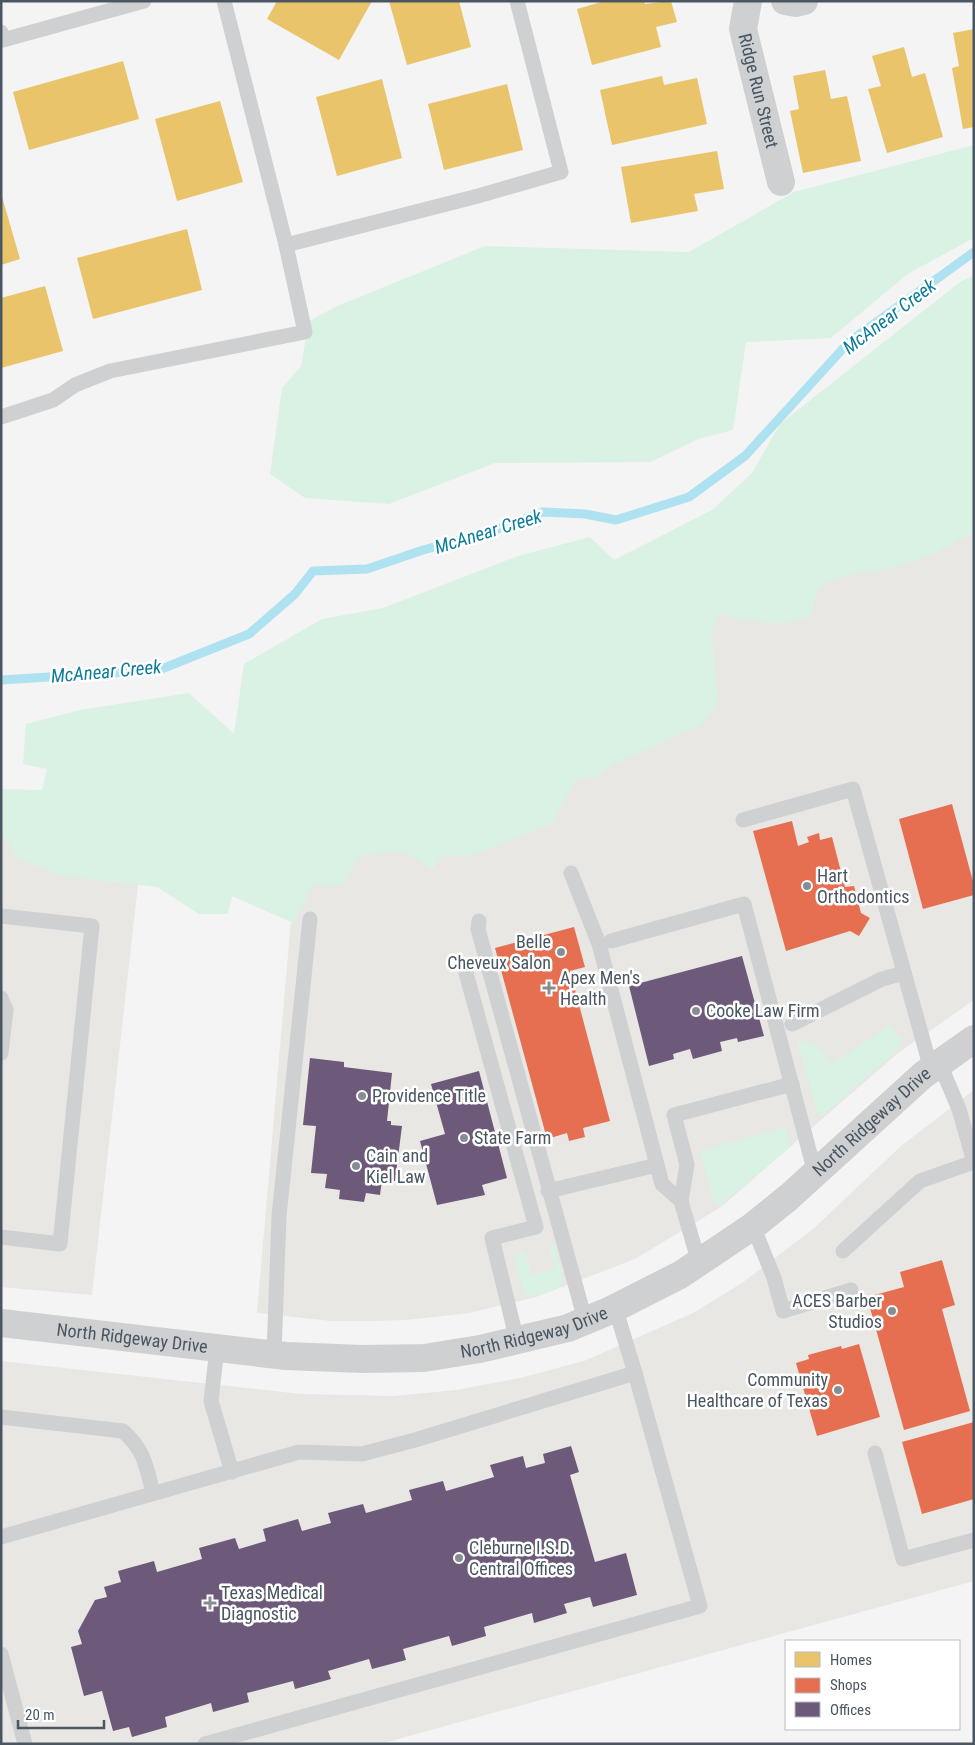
<svg xmlns="http://www.w3.org/2000/svg" width="975" height="1745" font-family="'Roboto Condensed',sans-serif">
<rect width="100%" height="100%" fill="#f4f4f4"/>
<g fill="#e8e7e3">
<path d="M974,432v568l-76,53 -177,154 -86,52 -99,38 -67,16 -63,7 -34,1h-41l-74,-8 39,-451 414,-258z"/>
<path d="M1,809l143,22 -52,464 -91,-8z"/>
<path d="M974,1090v491l-594,163h-379v-383l300,33 93,2 62,-6 64,-12 64,-17 109,-48 49,-30 71,-54 88,-83z"/>
</g>
<g fill="#d9f2e3">
<path d="M974,145v93l-65,35 -78,65 -85,4 -13,88 -35,9 -47,23 -156,1 -106,41 -84,-6 -35,-24 12,-86 19,-22 8,-45 26,-14 150,-61 204,6 105,-60z"/>
<path d="M974,275v257c-24,12 -40,24 -67,32 -29,8 -64,8 -89,24l-7,27c-29,15 -62,6 -92,-1l-8,18 7,64 -3,14 -14,15 -87,39 -17,13 -21,3 -24,44 -79,31 -31,1 -10,14c-29,-25 -38,-18 -73,-14l-17,29h-29l-20,38 -61,-27 -4,18h-29l-42,-27 -95,-11 -45,-18 -16,-29v-36l2,-4 39,1 5,-21 -24,-5 3,-40 54,-14 109,-17 45,41 10,-70 78,-45 61,-11 135,-52 72,-19 24,23 98,-50 40,-37 28,-49 180,-142z"/>
<path d="M891,1024l5,10 7,3 -3,11 -77,67h-5l-21,-73c20,-4 24,8 34,22z"/>
<path d="M786,1127l4,20 -69,58h-7l-14,-54 1,-3 1,2z"/>
<path d="M554,1244l9,33 -1,7c-8,8 -27,14 -38,10l-10,-35 5,-6 6,-2 6,24 24,-6 -6,-24z"/>
</g>
<g fill="#e9c46a">
<path d="M277,1h95l-33,59 -72,-41z"/>
<path d="M389,1h70l12,46 -64,18z"/>
<path d="M605,1h39l1,3 26,-3 6,21 -21,5 5,20 -69,18 -15,-56z"/>
<path d="M974,29v98l-11,2 -11,-61 7,-2 -6,-33z"/>
<path d="M904,47l8,30 13,-4 18,64 -56,16 -19,-64 13,-3 -9,-30z"/>
<path d="M123,61l16,58 -110,31 -16,-58z"/>
<path d="M825,70l6,29 16,-3 14,65 -58,12 -13,-62 9,-2 -6,-33z"/>
<path d="M662,76l2,9 33,-7 10,46 -95,21 -12,-55z"/>
<path d="M382,79l20,79 -65,18 -21,-79z"/>
<path d="M507,84l16,66 -79,20 -16,-66z"/>
<path d="M220,101l23,81 -66,19 -22,-82z"/>
<path d="M717,151l7,38 -30,5 4,17 -67,12 -10,-56z"/>
<path d="M1,193l19,66 -19,6z"/>
<path d="M187,229l15,61 -109,29 -16,-61z"/>
<path d="M45,286l18,65 -62,17v-70z"/>
</g>
<g fill="#e76f51">
<path d="M952,804l22,81v10l-51,14 -24,-90z"/>
<path d="M792,821l6,25 11,-4 -2,-5 12,-4 1,7 12,-3 13,50 9,-1 7,27 9,5 -11,18 -9,-5 -64,20 -33,-120z"/>
<path d="M574,927l11,40 -15,4 40,150 -27,7 2,9 -16,4 -2,-8 -20,6 -52,-191z"/>
<path d="M942,1260l13,45 -13,4 28,102 -66,19 -37,-133 37,-10 -4,-15z"/>
<path d="M859,1344l21,73 -63,19 -21,-73 13,-4 -1,-4 33,-9 1,3z"/>
<path d="M974,1422v77l-52,15 -20,-72z"/>
</g>
<g fill="#6d597a">
<path d="M742,956l22,80 -26,6 -1,-4 -17,4 2,9 -29,8 -3,-10 -17,5 1,5 -25,7 -20,-80z"/>
<path d="M310,1058l34,4v5l48,6 -5,48h4v4l11,1 -7,55 -13,-1 -2,15 -14,-2 -2,9 -25,-3 1,-9 -15,-2 2,-14 -16,-1 5,-47 -13,-1z"/>
<path d="M479,1071l28,107 -25,7 3,10 -48,10 -17,-64 25,-7 -14,-50z"/>
<path d="M571,1446l8,26 -9,3 25,87 31,-9 11,42 -44,12 -3,-10 -26,7 3,9 -33,10 -2,-10 -48,14 2,9 -34,10 -3,-10 -46,13 3,11 -34,9 -3,-10 -41,12 3,8 -36,10 -2,-8 -46,12 2,9 -36,10 -2,-9 -46,14 2,10 -35,10 -3,-10 -16,4 -11,-40 -18,5 -13,-49 11,-3 -4,-13 17,-31 12,-3 -3,-10 17,-5 -3,-11 36,-10 3,11 45,-13 -3,-11 36,-10 4,11 27,-8 -3,-12 35,-10 4,12 29,-8 -3,-10 35,-9 3,9 46,-13 -3,-10 34,-9 3,10 48,-14 -4,-12 33,-9 3,12 19,-5 -2,-9z"/>
</g>
<g fill="none" stroke-linecap="round" stroke-linejoin="round">
<path stroke="#aee2f0" stroke-width="9" d="M1,680l158,-10 90,-36 46,-40 18,-23 54,-2 56,-19 66,-18 54,-20 42,2 31,6 73,-23 56,-41 104,-114 125,-90"/>
<g stroke="#ced0d2" stroke-width="15">
<path d="M224,1l62,244 192,-49 83,-24 -44,-171"/>
<path d="M1,32l2,8 141,-39"/>
<path d="M1,417l52,-17 22,-15 35,-14 195,-39 -19,-87"/>
<path d="M743,820l110,-31 78,280"/>
<path d="M571,873l28,71 63,240 19,17 18,62"/>
<path d="M1,916l91,10 -32,318 -59,-7"/>
<path d="M479,921l-1,8 107,391"/>
<path d="M611,941l133,-37 71,269"/>
<path d="M466,973l70,254 -44,11 25,103"/>
<path d="M1,998l5,12 -5,43"/>
<path d="M792,1024l90,-45 22,-6"/>
<path d="M939,1062l20,47 15,53"/>
<path d="M548,1191l109,-26"/>
<path d="M681,1201l6,-36 -13,-50 118,-31"/>
<path d="M753,1226l21,52 9,33 68,-21"/>
<path d="M843,1251l77,-70 54,-19"/>
<path d="M217,1348l-6,53 21,71"/>
<path d="M274,1354l5,-138 31,-297"/>
<path d="M1,1417l122,14c22,20 23,35 30,62"/>
<path d="M875,1453l28,106 71,-19"/>
<path d="M1,1537l298,-85 63,2 53,-14 220,-67"/>
<path d="M1,1654l24,90"/>
<path d="M205,1744l495,-138 -65,-233 -20,-66"/>
</g>
<g stroke="#ced0d2" stroke-width="28">
<path id="s1" d="M748,1l-5,28 38,153"/>
<path d="M785,1l11,2 8,-2"/>
</g>
<path stroke="#ced0d2" stroke-width="28" id="s2" d="M1,1323l285,33 77,3 61,-1 56,-9 88,-21 41,-17 71,-36 73,-49 36,-29 134,-122 51,-36"/>
</g>
<g fill="#868d94" stroke="#fff" stroke-width="2">
<circle cx="807" cy="886" r="5"/>
<circle cx="561" cy="952" r="5"/>
<path d="M546.5 980.5h5v5h5v5h-5v5h-5v-5h-5v-5h5z"/>
<circle cx="696" cy="1011" r="5"/>
<circle cx="362" cy="1096" r="5"/>
<circle cx="464" cy="1138" r="5"/>
<circle cx="356" cy="1166" r="5"/>
<circle cx="892" cy="1311" r="5"/>
<circle cx="838" cy="1390" r="5"/>
<circle cx="459" cy="1558" r="5"/>
<path d="M207.5 1595.5h5v5h5v5h-5v5h-5v-5h-5v-5h5z"/>
</g>
<g text-anchor="middle" stroke-width="5" stroke-linejoin="round" paint-order="stroke">
<g font-size="18" fill="#4a5661" stroke="#fff">
<text dy="6" stroke="none"><textPath href="#s1" startOffset="92">Ridge Run Street</textPath></text>
<text dy="6" stroke="none"><textPath href="#s2" startOffset="942">North Ridgeway Drive</textPath></text>
<text dy="6" stroke="none"><textPath href="#s2" startOffset="538">North Ridgeway Drive</textPath></text>
<text dy="6" stroke="none"><textPath href="#s2" startOffset="132">North Ridgeway Drive</textPath></text>
</g>
<g font-size="18" fill="#4a5661" stroke="#fff" text-anchor="start">
<text x="817" y="882">Hart<tspan x="817" dy="21">Orthodontics</tspan></text>
<text x="551" y="948" text-anchor="end">Belle<tspan x="551" dy="21">Cheveux Salon</tspan></text>
<text x="560" y="984">Apex Men's<tspan x="560" dy="21">Health</tspan></text>
<text x="706" y="1017">Cooke Law Firm</text>
<text x="372" y="1102">Providence Title</text>
<text x="474" y="1144">State Farm</text>
<text x="366" y="1162">Cain and<tspan x="366" dy="21">Kiel Law</tspan></text>
<text x="882" y="1307" text-anchor="end">ACES Barber<tspan x="882" dy="21">Studios</tspan></text>
<text x="828" y="1386" text-anchor="end">Community<tspan x="828" dy="21">Healthcare of Texas</tspan></text>
<text x="469" y="1554">Cleburne I.S.D.<tspan x="469" dy="21">Central Offices</tspan></text>
<text x="221" y="1599">Texas Medical<tspan x="221" dy="21">Diagnostic</tspan></text>
</g>
<g font-size="19" font-style="italic" fill="#0c7c9b" stroke="#fff">
<text transform="translate(889 316) rotate(-37)" y="7">McAnear Creek</text>
<text transform="translate(488 531) rotate(-17)" y="7">McAnear Creek</text>
<text transform="translate(106 671) rotate(-5)" y="7">McAnear Creek</text>
</g>
</g>
<rect width="975" height="1745" fill="none" stroke="#4a5661" stroke-width="5"/>
<rect x="785" y="1640" width="175" height="90" fill="#ffffff" stroke="#b7bbc0"/>
<rect x="795" y="1652" width="25" height="15" fill="#e9c46a" stroke="#b7bbc0"/>
<text x="830" y="1665" font-size="15" fill="#4a5661">Homes</text>
<rect x="795" y="1678" width="25" height="15" fill="#e76f51" stroke="#b7bbc0"/>
<text x="830" y="1690" font-size="15" fill="#4a5661">Shops</text>
<rect x="795" y="1702" width="25" height="15" fill="#6d597a" stroke="#b7bbc0"/>
<text x="830" y="1715" font-size="15" fill="#4a5661">Offices</text>
<path d="M18 1720v8h86v-8" fill="none" stroke="#4a5661" stroke-width="2.5"/>
<text x="25" y="1720" font-size="15" fill="#4a5661" stroke="#ffffff" stroke-width="4" paint-order="stroke">20 m</text>
</svg>
